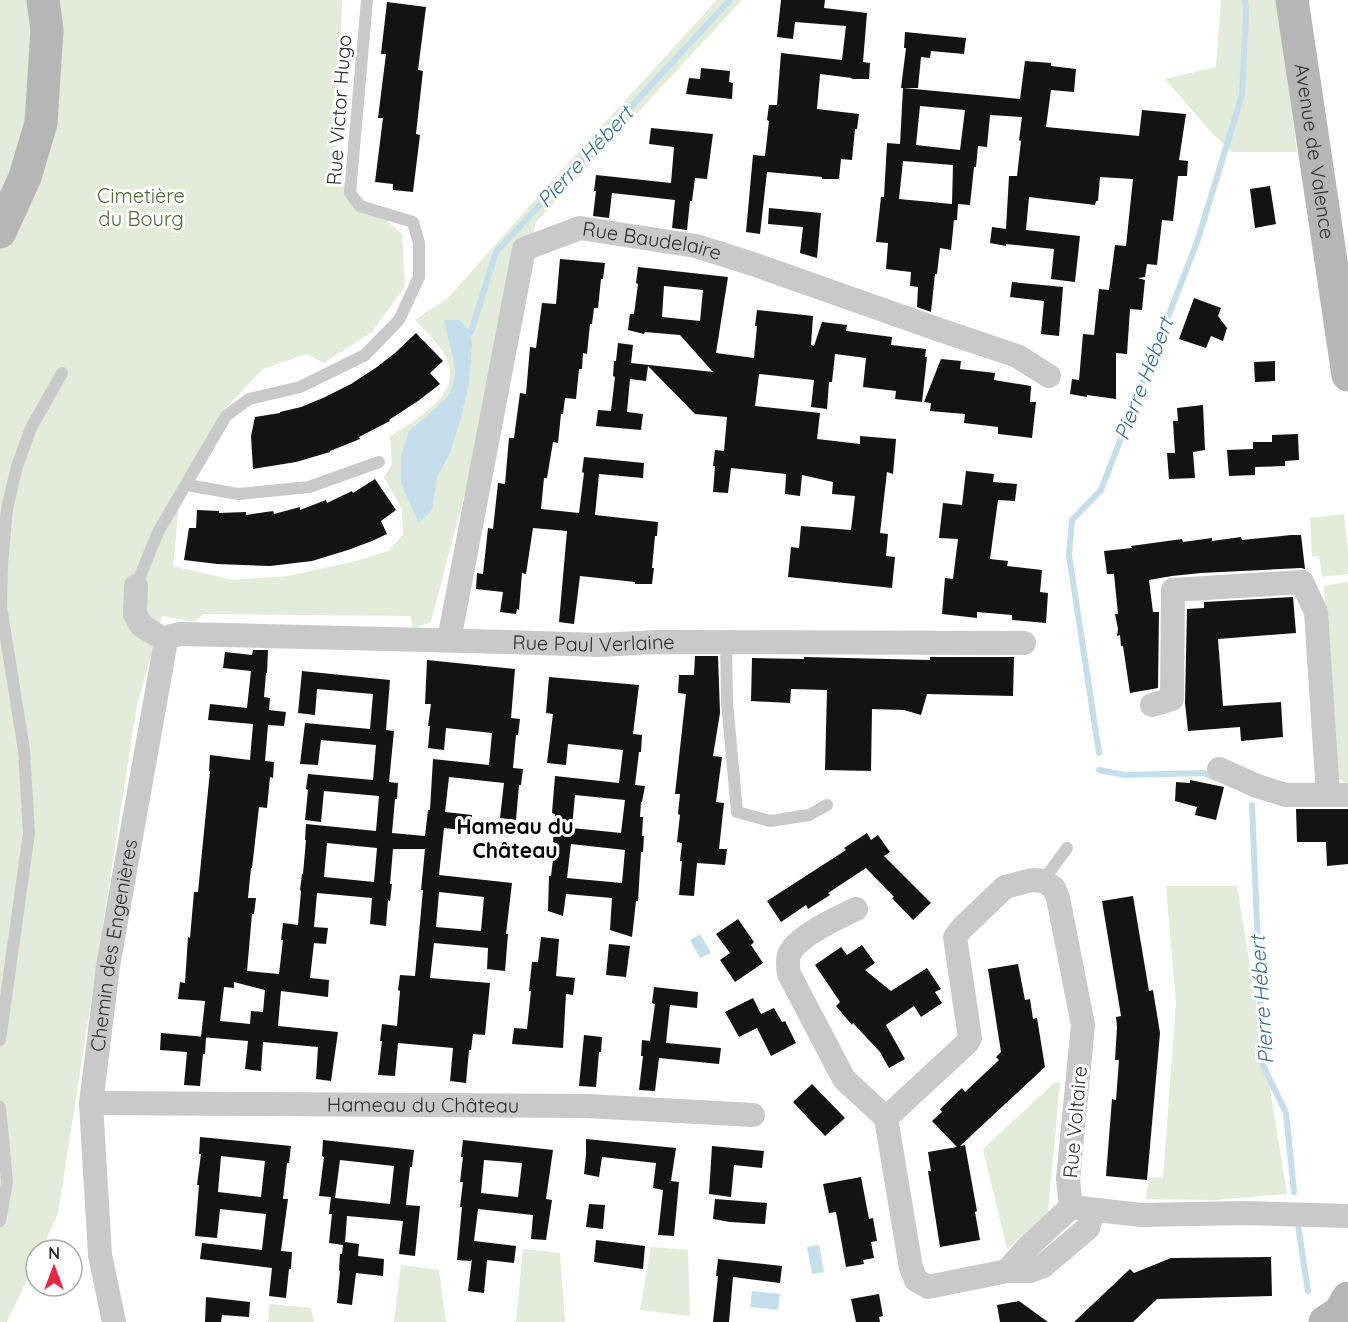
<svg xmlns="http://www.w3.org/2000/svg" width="1348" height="1322" font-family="Quicksand,sans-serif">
<rect width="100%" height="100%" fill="#fff"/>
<g fill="#e3ebd9">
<path d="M0,0h342l-6,175 66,59 3,52 -33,46 -48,31 -18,-9 -43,15 -41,43 -41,72 -8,82 59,14 56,-4 68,-15 32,-10 15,-16 -1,-26 -18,-32 8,-13 -2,-28c17,-9 49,-31 57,-48 3,-5 4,-17 2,-23 -5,-18 -22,-32 -34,-45l34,-23 100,-113 168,-184h25l-206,222 -105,400 -19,7 -1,-13 -208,-2 -9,8 -32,-6 -25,89 -79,509 -17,36h-5v10l-29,62h-7z"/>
<path d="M1221,0h56l20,152h-65l-21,-20 -46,-53 51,-12z"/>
<path d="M1344,514l4,36v24l-26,3 -3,-21 -7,1 -2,-39z"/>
<path d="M1348,582v202l-11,-6 -13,-192z"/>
<path d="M1166,886h71l50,308 -72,6 -69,-1 3,-22 14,1 13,-175z"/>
<path d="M1060,1082l-12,130 -41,37 -24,-100 70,-65z"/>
<path d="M651,1247l37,3 2,66 -50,-6z"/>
<path d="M523,1249l37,4 5,69h-49z"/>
<path d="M401,1265l38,5 7,52h-52z"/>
<path d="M269,1304l42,4 3,14h-46z"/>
</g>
<g fill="#c4deec">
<path d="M444,320h15l12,12 1,12 -3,39 -8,35 -11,35 -13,24 -5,33 -13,13 -18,-39v-29l8,-24 26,-22 16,-17 5,-21z"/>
<path d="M700,934l11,19 -11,5 -10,-18z"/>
<path d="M819,1245l5,27 -12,2 -5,-27z"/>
<path d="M752,1291l28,3 -2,16 -28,-3z"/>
</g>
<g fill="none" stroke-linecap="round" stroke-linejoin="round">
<g stroke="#c4deec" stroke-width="6">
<path d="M471,332l25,-80 234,-252"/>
<path d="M1099,753l-30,-198 3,-35 29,-30 96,-248 35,-114 10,-33 4,-83 -1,-12"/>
<path d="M1099,770l26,5 79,-2 11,5"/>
<path d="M1252,805l11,260 23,48 8,79"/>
<path d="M1298,1225l10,66"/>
</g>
</g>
<g fill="#131313" fill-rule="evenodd">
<path d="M781,0h44l-1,8 43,5 -4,49 7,1 -1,16h-17v-1l-32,-4 -3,35 42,5 -2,15h-2l-3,31 -11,-1 -2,20h-17v-2l-55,-5 -7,62 -14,-2 7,-77 12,1 4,-35 -2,-1 2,-15h8l4,-52 61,7 4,-34 -51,-4 -2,17 -16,-2z"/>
<path d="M387,2l39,5 -8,63 5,1 -7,63 4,1 -7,57 -20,-2v-6l-18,-2 8,-64h-5l8,-64h-5z"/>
<path d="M905,32l61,6 -2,16 -33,-3 -1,7 -9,-1 -3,31h-17l5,-40h-2z"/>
<path d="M1025,61l26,2v3l25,3 -2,23 -23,-2 -5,37 93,9 3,-26 44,4 -7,46 9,1 -1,15h-9l-5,45 -11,-1 -5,45 -10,-1 -2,13 -7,1 7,2 -3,30 -12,-1 -3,45 -11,-1v46l-29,-4v2l-17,-3 2,-15 7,1 4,-46 11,1 5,-46 10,1 6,-45 11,1 7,-67 -33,-2 -2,24h-2l-1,4 -66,-8 -3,33 54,6 -5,46 -24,-3 3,-30 -48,-5v2l-16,-3 2,-16 14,2 3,-53h8l4,-35 -2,-1 3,-23 -32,-2 -3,32 -9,-1 -2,21h-2l-4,38 -12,-1 -1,16h-3l-3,30 -11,-2 -3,26h-2l-4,38 -14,-5 1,-20 -8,-1 1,-14 -25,-3 2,-26 -12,-1 5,-45h3l3,-54 13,1 3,-56 117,11zM920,106l45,4 -5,40 -44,-5zM903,161l50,4 -1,39 -53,-5z"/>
<path d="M701,68l29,3 -1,11 4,1 -1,16 -46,-5 3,-16 11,1z"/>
<path d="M651,128l62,6 -6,45 -12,-1 -3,23h-2l-3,29 -15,-2 3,-28 -63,-7 -3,25 -16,-2 3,-25h-2l2,-16 75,8 3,-36 -25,-3z"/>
<path d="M1270,186l6,38 -21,4 -5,-39z"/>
<path d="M769,208l52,5 -4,45 -17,-5 3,-26 -35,-3z"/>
<path d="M560,259l45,4 -2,16h-2l-3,29h-4l-2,16h-2l-3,30 -4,-1 -1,16h-3l-3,30 -11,-1 -2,16h-2l-3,29 -5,-1 -6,36h-3l-3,31 38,4 5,-40 -2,-1 2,-15 60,6 -1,15 -44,-4 -4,41 63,7 -1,14h-2l-3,32h2l-2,16h-17v-2l-55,-6 -6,48 -15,-2 8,-91 -34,-3 -7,46 -4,-1 -3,37 -2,-1 -1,5 -16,-2 3,-20 -27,-3 1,-16 6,1 5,-46 5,1 5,-46 7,1 4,-46h5l6,-45 6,1 4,-47 6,1 6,-45 14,1z"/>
<path d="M638,267l90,10 -12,76 38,5 3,-32h-2l2,-16 56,6 -2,29 3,1 8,-24 25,3 -1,6 46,6 -1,8 35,4 -1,8h2l-5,45 -27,-3 1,-8 -33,-4 3,-29 -31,-4 -3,28h-3l-2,27 -16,-2 3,-27 -55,-6 -4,32 65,7 -3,26 43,5v-8l36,3 -3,35 -6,-2 -7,61 8,1 -2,22 9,1 -3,31 -104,-11 3,-30 8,1 2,-22 50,4 4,-34 -23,-2 1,-12 -31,-7 -2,21 -15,-2 1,-20 -55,-6 -3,25 -15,-1 2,-26h-2l2,-16 9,1 3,-34 -32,-3 -47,-48 -2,15 -16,-2 -3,33 16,2 -2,16 -45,-4 2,-16 13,1 4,-34 -2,-1 1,-15h2l2,-18 15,2 -2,18 82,9 -33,-37 -35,-3 -1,2 -16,-4 2,-16h4l4,-30 -2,-1zM664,286l39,4 -3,31 -38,-4z"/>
<path d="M1012,282l51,5 -4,49 -18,-2 3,-33 -34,-4z"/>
<path d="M1194,298l27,10 -3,8 9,12 -4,13 -12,-5 -5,12 -27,-9z"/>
<path d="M416,333l27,28 -13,12 10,11 -22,17 -29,19 1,1 -31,16 1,2 -30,12v1l-34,10 -43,7 -2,-33 4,-19 25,-4v-1l21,-5 22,-9 28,-14 26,-17 18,-14z"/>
<path d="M941,359l20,2 -1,8 35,4 -1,7 37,6 -1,16h6l-4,36 -34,-4v-7l-34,-4 1,-9 -35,-3 1,-8 -7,-1z"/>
<path d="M1275,361v20l-20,1 -1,-20z"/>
<path d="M1203,405l2,45 -12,2 2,26 -26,1 -2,-26h8l-2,-32h5l-1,-13z"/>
<path d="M1298,434l1,26 -14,1v5l-30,1v8l-26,1 -2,-26 26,-1v-7h19v-7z"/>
<path d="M966,471l28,3 -1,8 24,2 -2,17 -17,-1 -8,59 18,2 -1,5 35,4 -2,22 8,1 -2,30 -34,-3v-5l-35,-3v6l-35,-4 3,-36 8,1 5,-40 -19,-1 4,-35 19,2z"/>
<path d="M375,479l21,31 -15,11 6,13 -15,7 -24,9 -36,11 -42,5 -53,-2 -33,-4 5,-32h7l1,-18 22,1v2l27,-1v3l27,-4 1,3 26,-7v3l26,-10 1,3 25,-12 1,2z"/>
<path d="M1291,535h10l4,34 -4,-1 -100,5 -29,3 -23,4 4,32h6l-1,76 -28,5 -7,-47h-2l-1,-11 -3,1 1,-7 -3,-15h3l-4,-40h-7l-3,-23 28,-3 -1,-2 51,-7 1,3 29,-4v3l29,-4 1,3z"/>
<path d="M1293,597l3,36 -78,6 5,67 58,-4 2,35 -42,4 -1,-14 -52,4 -3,-28 2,-94 17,-1v-6z"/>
<path d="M253,650h15l-1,23h-1l-2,24 6,1 -1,12 17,2 -2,14 -16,-1 -3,36 9,1 -1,16 -3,-1 -3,31 -8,-1 -7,61h-1l-3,30h8l-2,16h-2l-5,57 32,3 4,-34h-2l2,-17 15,2 3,-34 -1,-1 2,-16h1l3,-34h-1l1,-16 70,7 3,-35 -55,-5 -3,31 -16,-2 3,-30 -2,-1 2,-15 65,6 3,-35 -55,-5 -3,25 -18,-1 5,-41 65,6 3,-35 -56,-5 -2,26 -17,-2 4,-42 88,9 -4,50 8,1 -5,51 9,1 -1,16h-2l-3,34 33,3 3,-26h2l3,-51 56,6 3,-32 -46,-5 -2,22 -16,-2 2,-22h-2l3,-22h-6l2,-44 88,9 -4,49 9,1 -2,16h-2l-3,33 10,1 -2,16h-2l-3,35 -16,-2 4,-35 -55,-6 -4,35 27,3 -1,16 -27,-3 -5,47 73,8 -6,51h2l-3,37 -18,-2 1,-21 -54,-5 -4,35 60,5 -5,52 -12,-1 -2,16h-2l-3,33 -16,-2 3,-33 -55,-5 -3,33 -17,-1 4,-34h-2l2,-17 15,2 3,-35 -2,-1 2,-15 15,1 8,-86h-2l4,-41h-32l-3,35h2l-2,17 -2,-1 -2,26 -16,-2 2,-26 -55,-5 -3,34 14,1 -2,16 -12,-1 -4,35 19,2 -1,17 -47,-6 -3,35 60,6 -7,49 -15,-2 2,-32 -55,-5 -2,29 -16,-2 3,-28 -47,-4 4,-36 -27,-2 2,-17 5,1 3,-46 2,1 4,-46h4l12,-121h-1l1,-16 40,5 3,-36 -45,-4 2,-16 37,4 4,-37 -28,-3 2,-16 27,3zM327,843l50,5 -3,34 -50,-5zM439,892l45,5 -3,34 -45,-4zM234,982l31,8 -2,22 -12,-1 -1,13 -30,-3 4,-34 10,1z"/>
<path d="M695,656h23l2,57 -7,43 9,1 -6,45 8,1 -5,46h8l-2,16 -28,-2 -3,33 -15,-1 3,-34h-2l2,-18 -5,-1 3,-27 -2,-1 2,-20h-5l11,-100 -8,-1 1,-18h15z"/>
<path d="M804,657l126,3v-3h84l-1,39 -86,-2 -6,21 -17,-5 -32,-1 -1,62 -46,-1 2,-80 -36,-1 -1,14 -39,-2 1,-43 52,1z"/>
<path d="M549,677l90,8 -6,49 9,1 -1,17h-2l-4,33 10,1 -3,16h-1l-1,15h3l-1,19h2l-1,16h-2l-3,49h-2l-4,36 -22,-7 2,-32 -46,-4 -3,22 -15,-5 1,-35h2l4,-33 -2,-1 2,-28 -3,-1 3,-37 64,7 4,-33 -55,-6 -2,21 -19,-2 6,-49 -7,-1zM575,795l50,5 -4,33 -49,-5zM571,844l54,6 -3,33 -55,-5z"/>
<path d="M1190,780l34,7 -8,33 -21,-5 2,-8 -22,-6 1,-19 14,1z"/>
<path d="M1296,809h52v55l-21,2 -1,-24h-29z"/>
<path d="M867,833l4,7 7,-5 12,17 -6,4 47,47 -18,17 -21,-22 2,-1 -28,-29 -38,25 2,2 -22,14 -2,-4 -25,17 -14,-21 79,-51 -2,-2z"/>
<path d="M1133,896l16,95 4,-1 7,43 -13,147 -41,-4 6,-77 4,1 3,-40h-4l2,-33 -1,-10 5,-1 -19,-115z"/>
<path d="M738,919l16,23 -3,3 12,18 -28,19 -15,-22 10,-7 -14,-19z"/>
<path d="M541,937l18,2 -3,37 19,2 -2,17 -7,-1 -3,54 -51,-4 2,-16 13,1 4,-38h-2l3,-29h6z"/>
<path d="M609,944l21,2 -4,31 -20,-2z"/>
<path d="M862,945l13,18 -10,7 26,21 36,-23 14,21 -6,3 7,11 -21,14 -7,-11 -28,19 19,34 -16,9 -9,-16 -27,-29 -1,2 -16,-19 4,-4 -25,-37 26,-18 6,8z"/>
<path d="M1018,964l7,36 5,-1 3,20 4,-1 8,49 -85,79 5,-1 12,66 -2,1 5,28 -40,7 -12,-76h3l-3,-19 29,-5 -25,-26 10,-9 -2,-3 22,-21 3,4 34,-32 -3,-3 5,-5 -13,-83z"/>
<path d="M654,987l44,5 -1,16 -27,-3 -4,38 55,5 -2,16 -60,-6 -4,33 -16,-1 4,-34h-2l1,-16 8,1 5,-37 -3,-1z"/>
<path d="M753,998l8,16 13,-6 8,14 3,-1 11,22 -25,13 -14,-28 -18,9 -14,-25z"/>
<path d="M161,1033l45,4 -1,17h-2l-3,32 -16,-1 3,-33 -27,-2z"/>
<path d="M584,1035l18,2 -1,15h-2l-3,35 -17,-1z"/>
<path d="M812,1084l33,34 -20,18 -32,-34z"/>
<path d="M200,1137l91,9 -2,17h-2l-4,36h5l-7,52 11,1 -1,17h-2l-3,29 -17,-2 3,-28 -72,-9 2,-16 60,7 4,-36 -46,-5 -3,29 -22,-2 4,-51h-2l4,-31h-2zM221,1156l44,5 -4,36 -43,-5z"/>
<path d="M586,1139l90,9 -5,33 8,1 -5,54 -16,-1 5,-45 -10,-2 3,-25 -54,-6 -3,20 -15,-3 2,-19z"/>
<path d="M323,1140l91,10 -2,17h-2l-4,38 14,1 -5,50 -16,-2 4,-33 -56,-5 -2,26 14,2 -1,12 26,3 -1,17 -27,-3 -4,32 -15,-2 3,-32 -1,-1 1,-16h2l1,-9 -14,-2 3,-29h-3l2,-17 -12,-1 5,-39 -2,-1zM340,1160l54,6 -4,38 -55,-6z"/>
<path d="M463,1140l90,10 -7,49 6,1 -6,40 -15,-1 2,-24 -55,-6 -4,32 42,5 -2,17 -27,-3 -3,33 -16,-2 4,-32 -1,2 -14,-1 5,-53h-2l3,-25h-3l3,-25h-2zM484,1160l38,3 -4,34 -37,-4z"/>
<path d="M712,1146l52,5 -2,17 -28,-3 -3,32 -22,-3z"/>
<path d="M861,1177l8,42 4,-1 4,23 -6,1 3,16 -11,2 1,4 -18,3 -10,-55 -7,1 -6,-29z"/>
<path d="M715,1199l52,4 -2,21 -35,-2 -17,-3z"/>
<path d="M589,1204l16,1 -2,24 -17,-2z"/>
<path d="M596,1240l49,6 -2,23 -49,-7z"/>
<path d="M1271,1257l1,39 -115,3 -24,23h-59l56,-53 4,4 37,-15z"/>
<path d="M718,1259l64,7 -2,17 -47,-6 -4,45h-16l5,-46h-2z"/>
<path d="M879,1294l4,22 -4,1 1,5h-24l-5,-23z"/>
<path d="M206,1297l44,5 -1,15 -27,-2 -1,7h-16z"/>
<path d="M1019,1301l29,21h-48l-3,-17z"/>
</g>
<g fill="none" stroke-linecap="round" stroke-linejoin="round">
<g stroke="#c9c9c9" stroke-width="12">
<path d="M187,485l51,9 71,-7 70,-25"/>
<path d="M136,586l22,-54 68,-116 23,-17 51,-12 65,-32 34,-35 20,-43v-34l-6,-21 -53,-16 -10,-13 17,-193"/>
<path d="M726,642l1,60 10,110 33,9 39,-6 18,-10"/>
<path d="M1043,881l24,-33"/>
<path d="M0,1040l29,-207 -5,-83 -23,-143 1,-43 5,-55 10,-43 14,-38 31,-55"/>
<path d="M0,1107l7,75 -7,39"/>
</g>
<g stroke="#c9c9c9" stroke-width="24">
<path d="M136,586l-1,28 6,11 25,16"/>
<path id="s1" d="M449,640l75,-391 56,-21 116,18 57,18 184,65 80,27 32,20"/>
<path id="s2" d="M166,641l5,-5 9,-2 327,8 92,3 59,-3 366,1"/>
<path d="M1152,705l20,-6 1,-109 129,-8 14,30 12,183"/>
<path d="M1219,769l38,17 29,9h62"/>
<path d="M856,909c-18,9 -60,27 -67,46 -2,6 -1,13 0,19l55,105 42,39"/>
<path id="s3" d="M91,1103l496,3 166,9"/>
<path d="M1093,1210l-5,18 -45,38 -13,5h-23l-79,16 -12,-7 -5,-12 -25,-150 81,-75 3,-5 -15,-101 7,-9 43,-41 27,-7 11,1 11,7 4,10 25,127 -15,154 3,28 70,8 103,-2 104,3"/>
<path d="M1007,1271l22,-25 42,-39"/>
<path id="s4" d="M114,1322l-14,-67 -9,-152 17,-137 58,-325"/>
</g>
<g stroke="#b6b6b6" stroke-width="33">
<path id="s5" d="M1292,0l56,375"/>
<path d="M0,232l25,-55 16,-54 6,-93 -4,-30"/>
<path d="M1325,1322l15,-10 8,-14"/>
</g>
</g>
<g text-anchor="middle" stroke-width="6" stroke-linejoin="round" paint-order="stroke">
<g font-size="20" fill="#2c2c2c" stroke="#fff">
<text transform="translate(339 110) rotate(-86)" y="7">Rue Victor Hugo</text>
<text dy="7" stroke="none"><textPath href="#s5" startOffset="153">Avenue de Valence</textPath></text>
<text dy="7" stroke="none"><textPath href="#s1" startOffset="531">Rue Baudelaire</textPath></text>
<text dy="7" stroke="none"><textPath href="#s2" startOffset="430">Rue Paul Verlaine</textPath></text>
<text dy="7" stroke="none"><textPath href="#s4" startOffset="380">Chemin des Engenières</textPath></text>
<text dy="7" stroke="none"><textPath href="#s3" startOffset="332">Hameau du Château</textPath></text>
<text transform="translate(1075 1122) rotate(-85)" y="7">Rue Voltaire</text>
</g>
<g font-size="20" fill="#526939" stroke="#fff">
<text x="141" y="203">Cimetière<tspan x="141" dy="23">du Bourg</tspan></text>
</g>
<g font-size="21" font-style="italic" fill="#387290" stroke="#fff">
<text transform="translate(585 157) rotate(-47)" y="7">Pierre Hébert</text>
<text transform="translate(1144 379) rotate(-69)" y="7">Pierre Hébert</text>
<text transform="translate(1262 1000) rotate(-94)" y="7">Pierre Hébert</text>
</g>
<g font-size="21" font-weight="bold" fill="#000" stroke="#fff">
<text x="515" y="834">Hameau du<tspan x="515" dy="24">Château</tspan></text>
</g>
</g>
<g transform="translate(54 1268)"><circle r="28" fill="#ffffff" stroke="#ababab" stroke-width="1.5"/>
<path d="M0-4.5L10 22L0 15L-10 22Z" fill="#ea273f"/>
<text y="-9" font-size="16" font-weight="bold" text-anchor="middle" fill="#2c2c2c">N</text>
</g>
</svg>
